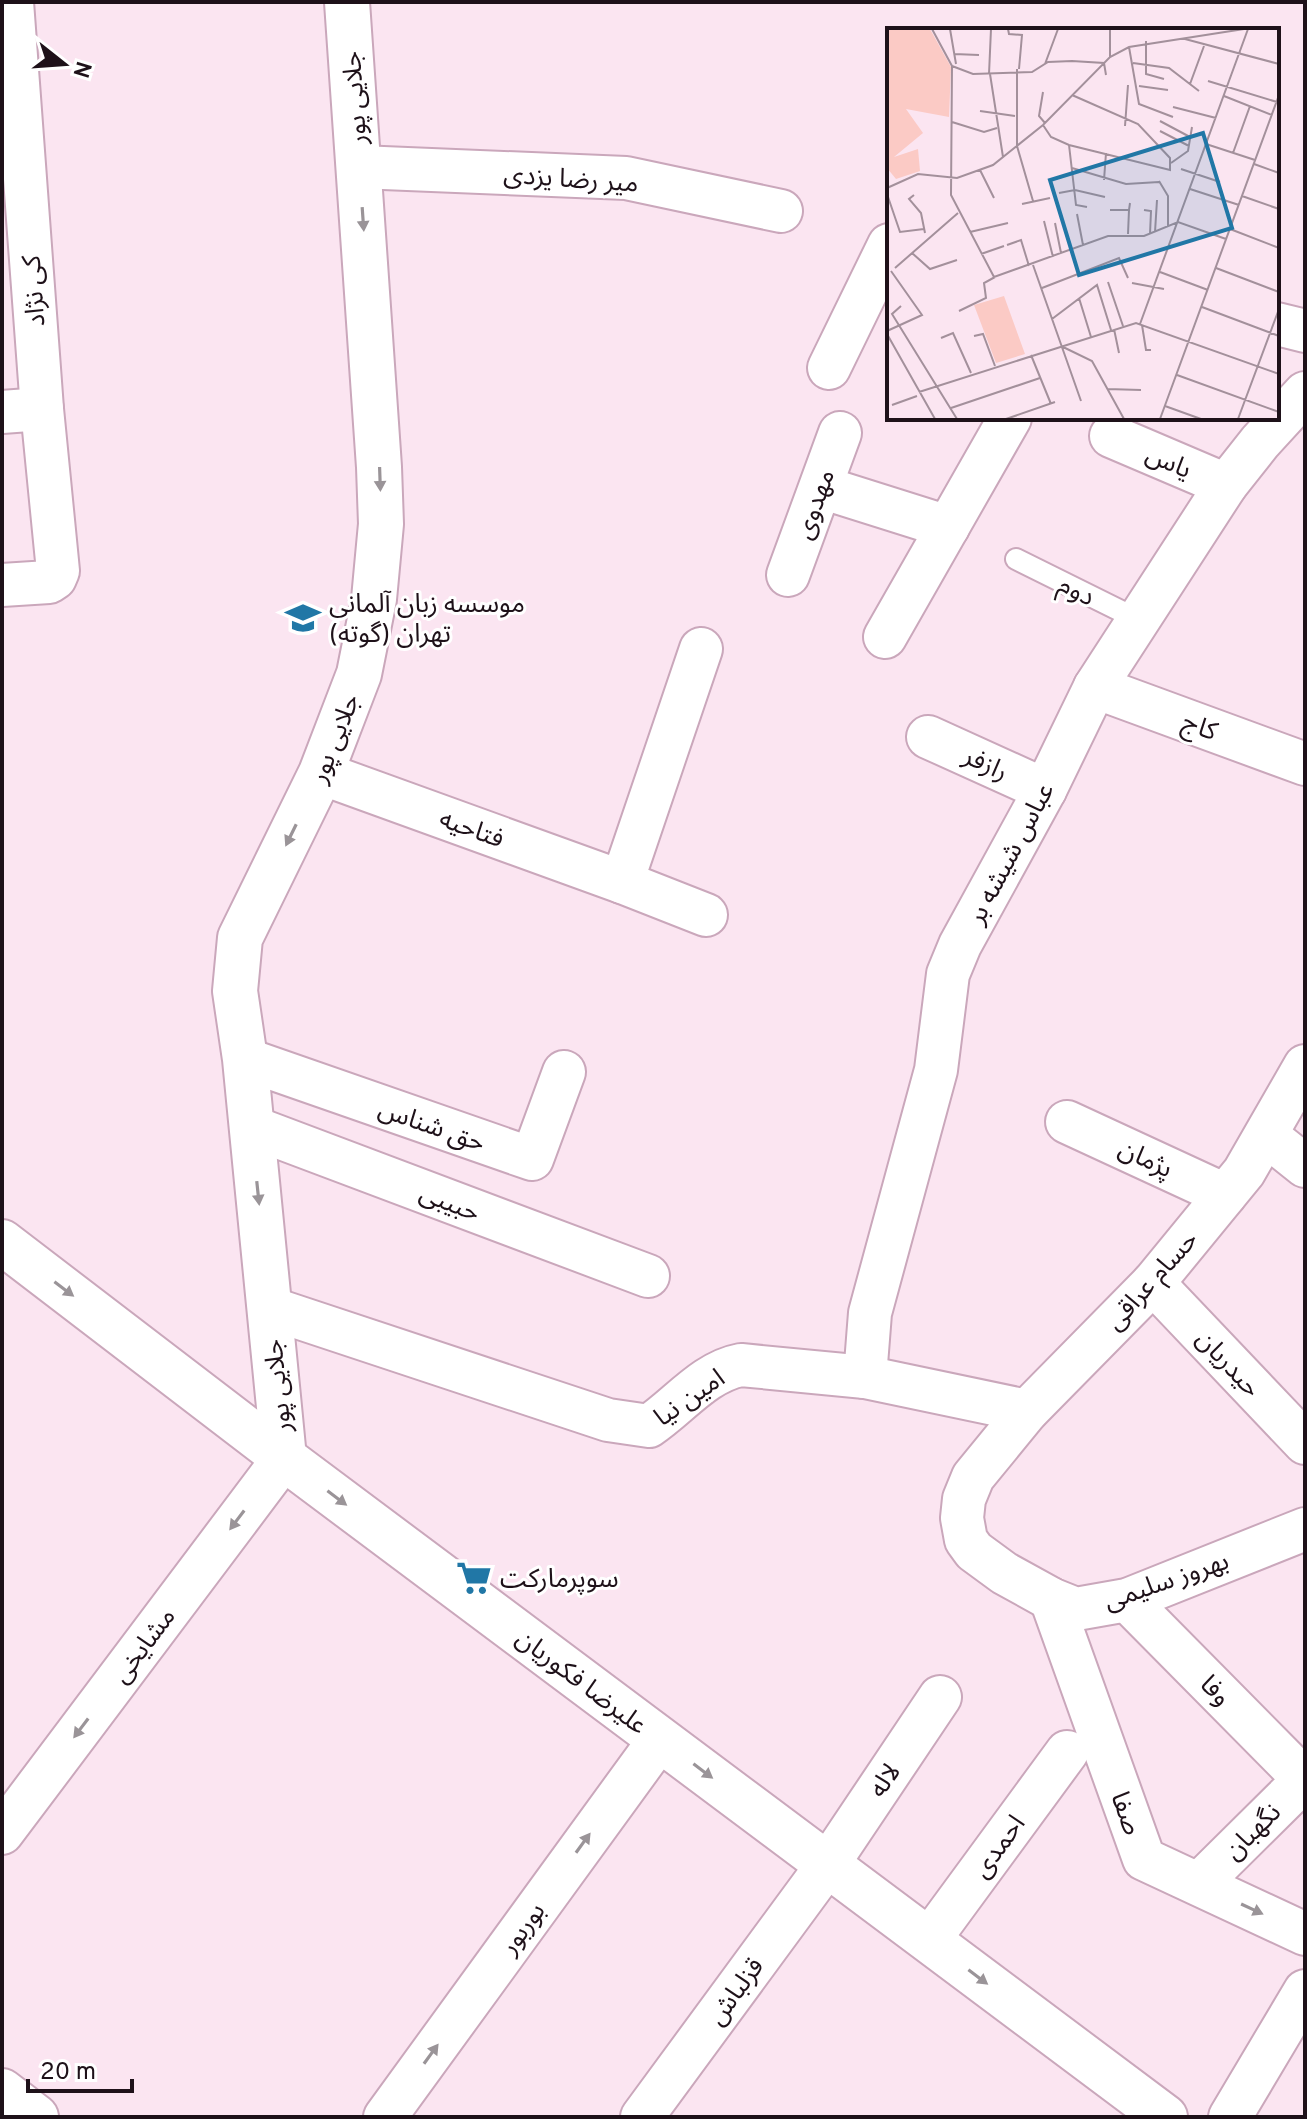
<svg xmlns="http://www.w3.org/2000/svg" width="1307" height="2119" font-family="Overpass,'Noto Sans Arabic',sans-serif">
<rect width="100%" height="100%" fill="#fbe5f1"/>
<g fill="none" stroke-linecap="round" stroke-linejoin="round">
<g stroke="#caa7bb" stroke-width="24">
<path id="lane" d="M1016,559l123,61"/>
</g>
<g stroke="#caa7bb" stroke-width="46">
<g id="street">
<path d="M359,167l267,11 155,33"/>
<path d="M1277,324l28,7"/>
<path d="M829,368l60,-123"/>
<path d="M2,412l40,-3"/>
<path d="M1111,436l115,49"/>
<path d="M821,487l127,40"/>
<path d="M788,575l52,-142"/>
<path d="M2,585l47,-3 6,-4 3,-7 -16,-162 -30,-407"/>
<path d="M885,637l125,-219"/>
<path d="M701,649l-79,233 84,33"/>
<path d="M1095,687l210,77"/>
<path d="M928,737l117,53"/>
<path d="M321,773l301,109"/>
<path d="M245,1059l287,100 32,-87"/>
<path d="M1305,1066l-61,106 -91,111 -126,128 -54,66 -9,22 -2,19 4,22 8,11 30,22 47,26 25,10 51,-9 178,-71"/>
<path d="M1067,1122l158,73"/>
<path d="M252,1127l396,149"/>
<path d="M1266,1135l39,31"/>
<path d="M1153,1283l152,160"/>
<path d="M270,1308l338,112 41,6c30,-20 55,-54 92,-61l124,12 162,34"/>
<path d="M865,1377l5,-64 66,-243 12,-96 12,-29 85,-155 50,-103 131,-202 34,-43 45,-49"/>
<path d="M1051,1599l93,260 161,75"/>
<path d="M1127,1600l178,180"/>
<path d="M2,1833l282,-375"/>
<path d="M1199,1884l106,-105"/>
<path d="M929,1940l138,-188"/>
<path d="M385,2117l275,-378"/>
<path d="M642,2117l186,-253 112,-167"/>
<path d="M1230,2117l75,-126"/>
</g>
</g>
<g stroke="#caa7bb" stroke-width="48">
<g id="secondary">
<path d="M2,1242l282,216 881,659"/>
<path d="M284,1458l-39,-399 -10,-68 5,-53 81,-165 38,-99 15,-75 7,-75 -2,-57 -32,-465"/>
<path d="M2,2091l34,26"/>
</g>
</g>
<use href="#lane" stroke="#fff" stroke-width="20"/>
<use href="#street" stroke="#fff" stroke-width="42"/>
<use href="#secondary" stroke="#fff" stroke-width="44"/>
</g>
<defs><path id="oneway-solid" d="M-6-.8H1V-3.2L6.5 0L1 3.2V.8H-6Z" transform="scale(2)"/></defs>
<g fill="#9a9498">
<use href="#oneway-solid" transform="translate(363 219) rotate(86)"/>
<use href="#oneway-solid" transform="translate(380 479) rotate(88)"/>
<use href="#oneway-solid" transform="translate(291 835) rotate(116)"/>
<use href="#oneway-solid" transform="translate(258 1193) rotate(84)"/>
<use href="#oneway-solid" transform="translate(64 1289) rotate(37)"/>
<use href="#oneway-solid" transform="translate(337 1498) rotate(37)"/>
<use href="#oneway-solid" transform="translate(237 1520) rotate(127)"/>
<use href="#oneway-solid" transform="translate(81 1728) rotate(127)"/>
<use href="#oneway-solid" transform="translate(703 1771) rotate(37)"/>
<use href="#oneway-solid" transform="translate(583 1843) rotate(-54)"/>
<use href="#oneway-solid" transform="translate(1252 1909) rotate(25)"/>
<use href="#oneway-solid" transform="translate(978 1977) rotate(37)"/>
<use href="#oneway-solid" transform="translate(431 2054) rotate(-54)"/>
</g>
<defs>
<g id="school-bare" transform="scale(2.76)"><path d="M0-5L7-2L0 1L-7-2ZM-4 1L0 2.5L4 1V4Q0 6-4 4Z" fill="#2177a6" stroke="#fff" stroke-width="2.5" paint-order="stroke"/></g>
<g id="supermarket-bare" transform="scale(2.76)"><path d="M-6-5.5h2.5l.6 2H6L4.5 2H-2.5L-4.4-4H-6ZM-1.5 3.2a1.3 1.3 0 1 0 .1 0ZM3 3.2a1.3 1.3 0 1 0 .1 0Z" fill="#2177a6" stroke="#fff" stroke-width="2.5" paint-order="stroke"/></g>
</defs>
<g fill-rule="evenodd">
<use href="#school-bare" x="303" y="618"/>
<use href="#supermarket-bare" x="474" y="1578"/>
</g>
<g text-anchor="middle" stroke-width="6" stroke-linejoin="round" paint-order="stroke">
<g font-size="26" fill="#1e1119" stroke="#fff">
<text transform="translate(354 98) rotate(-94)" y="9">جلایی پور</text>
<text transform="translate(571 178) rotate(4)" y="9">میر رضا یزدی</text>
<text transform="translate(33 291) rotate(-94)" y="9">کی نژاد</text>
<text transform="translate(1169 461) rotate(23)" y="9">یاس</text>
<text transform="translate(814 504) rotate(-70)" y="9">مهدوی</text>
<text transform="translate(1077 590) rotate(26)" y="9">دوم</text>
<text transform="translate(1200 726) rotate(20)" y="9">کاج</text>
<text transform="translate(334 738) rotate(-68)" y="9">جلایی پور</text>
<text transform="translate(986 763) rotate(25)" y="9">رازفر</text>
<text transform="translate(472 828) rotate(20)" y="9">فتاحیه</text>
<text transform="translate(1010 853) rotate(-62)" y="9">عباس شیشه بر</text>
<text transform="translate(432 1125) rotate(19)" y="9">حق شناس</text>
<text transform="translate(1146 1158) rotate(25)" y="9">پژمان</text>
<text transform="translate(450 1202) rotate(21)" y="9">حبیبی</text>
<text transform="translate(1151 1280) rotate(-48)" y="9">حسام عراقی</text>
<text transform="translate(1229 1363) rotate(47)" y="9">حیدریان</text>
<text transform="translate(277 1386) rotate(-96)" y="9">جلایی پور</text>
<text transform="translate(689 1397) rotate(-35)" y="9">امین نیا</text>
<text transform="translate(1166 1580) rotate(-19)" y="9">بهروز سلیمی</text>
<text transform="translate(143 1645) rotate(-53)" y="9">مشایخی</text>
<text transform="translate(582 1681) rotate(37)" y="9">علیرضا فکوریان</text>
<text transform="translate(1216 1690) rotate(45)" y="9">وفا</text>
<text transform="translate(884 1780) rotate(-56)" y="9">لاله</text>
<text transform="translate(1127 1813) rotate(70)" y="9">صفا</text>
<text transform="translate(1252 1831) rotate(-45)" y="9">نگهبان</text>
<text transform="translate(998 1846) rotate(-54)" y="9">احمدی</text>
<text transform="translate(522 1928) rotate(-54)" y="9">بوربور</text>
<text transform="translate(735 1991) rotate(-54)" y="9">قزلباش</text>
</g>
<g font-size="26" fill="#1e1119" stroke="#fff" text-anchor="start">
<text x="329" y="612">موسسه زبان آلمانی<tspan x="329" dy="30">تهران (گوته)</tspan></text>
<text x="500" y="1587">سوپرمارکت</text>
</g>
</g>
<g transform="translate(887 28)">
<rect width="392" height="392" fill="#fbe5f1"/>
<path d="M0,1h43l21,38 -2,50 -43,-8 17,24 -29,24 24,-8 2,22 -24,8 -9,-11zM117,268l21,58 -29,9 -22,-58z" fill="#fbcac5"/>
<path fill="none" stroke="#a3909b" stroke-width="2" d="M45,1l20,37M63,1l6,35M121,1l1,5 13,1 -3,34M223,1v28M298,11l94,25M259,13v33l18,5M242,19l10,57 34,13M67,26l25,1M246,35l36,5 30,23M158,36l13,-35M65,38l-1,129 43,82 114,-41h36l34,-14 48,17M65,38l21,8 59,-2 16,-10 24,-1 32,2 2,12M130,41v77l16,55M102,46l2,-45M103,46l13,83M321,53l69,21M303,56l14,-38M252,58l29,4M156,64l-4,24 6,7M337,68l48,19M286,79l43,11M93,83l35,5M273,93l30,16M65,94l32,10 13,-4M156,97l8,12 18,8 101,25v-12l-32,-34 -66,-29M238,98l3,-41M273,103l29,15M319,116l49,16M182,117l7,60 11,2M346,125l17,-47M284,135l17,-12 4,-24M367,136l25,9M185,140l54,16 33,-2M294,141l39,13M93,142l14,28M217,152l2,-27M272,153l9,15v30M0,160l31,-14 39,4 36,-13 50,-40 67,-68 19,-10 115,-18M303,161l49,16M172,165l16,-3 30,7M0,166l13,38 24,-3M27,167l-5,4 12,14 4,20M355,168l37,13M135,176l28,-6M223,182h19l1,-7M257,182l7,1 -1,23M190,186l6,31M157,193l9,36M168,195l6,30M343,201l49,19M83,204l38,-9M268,204l2,-32M241,206l1,-24M120,217l14,-5 8,26M25,225l18,16 27,-9M94,226l23,-8M146,237l48,136M8,240l63,-55M329,240l63,24M273,244l48,18M221,254l15,44M245,255l32,6M155,260l77,-30 9,20M192,270l12,39M14,278l-9,8 65,105M315,279l77,29M72,283l27,-13 -2,-15 11,-6M165,291l45,-34 14,45M253,296l108,-295M255,297l4,25h5M227,301l5,24M0,303l35,-16 -31,-44M0,306l48,85M87,308l9,-2 12,32M54,310l12,-5 18,40M174,318l31,15 32,58M144,327l20,49M290,347l102,37M220,361l34,1M32,364l217,-69 143,51M5,377l25,-9M278,378l36,13M64,380l89,-30M119,391l49,-17M273,391l119,-324M351,391l41,-110"/>
<path fill="#2177a6" fill-opacity="0.15" stroke="#2177a6" stroke-width="4" d="M316,105l29,95 -153,47 -29,-95z"/>
<rect width="392" height="392" fill="none" stroke="#1e1119" stroke-width="4"/>
</g>
<rect width="1307" height="2119" fill="none" stroke="#1e1119" stroke-width="8"/>
<g transform="translate(64 64) rotate(107)" stroke="#ffffff" stroke-width="6" paint-order="stroke">
<path d="M0-6L14 30L0 20L-14 30Z" fill="#1e1119"/>
<text y="-12" font-size="22" font-weight="bold" text-anchor="middle" fill="#1e1119">N</text>
</g>
<path d="M28 2079v12h104v-12" fill="none" stroke="#1e1119" stroke-width="4"/>
<text x="40" y="2079" font-size="24" fill="#1e1119" stroke="#ffffff" stroke-width="6" paint-order="stroke">20 m</text>
</svg>
